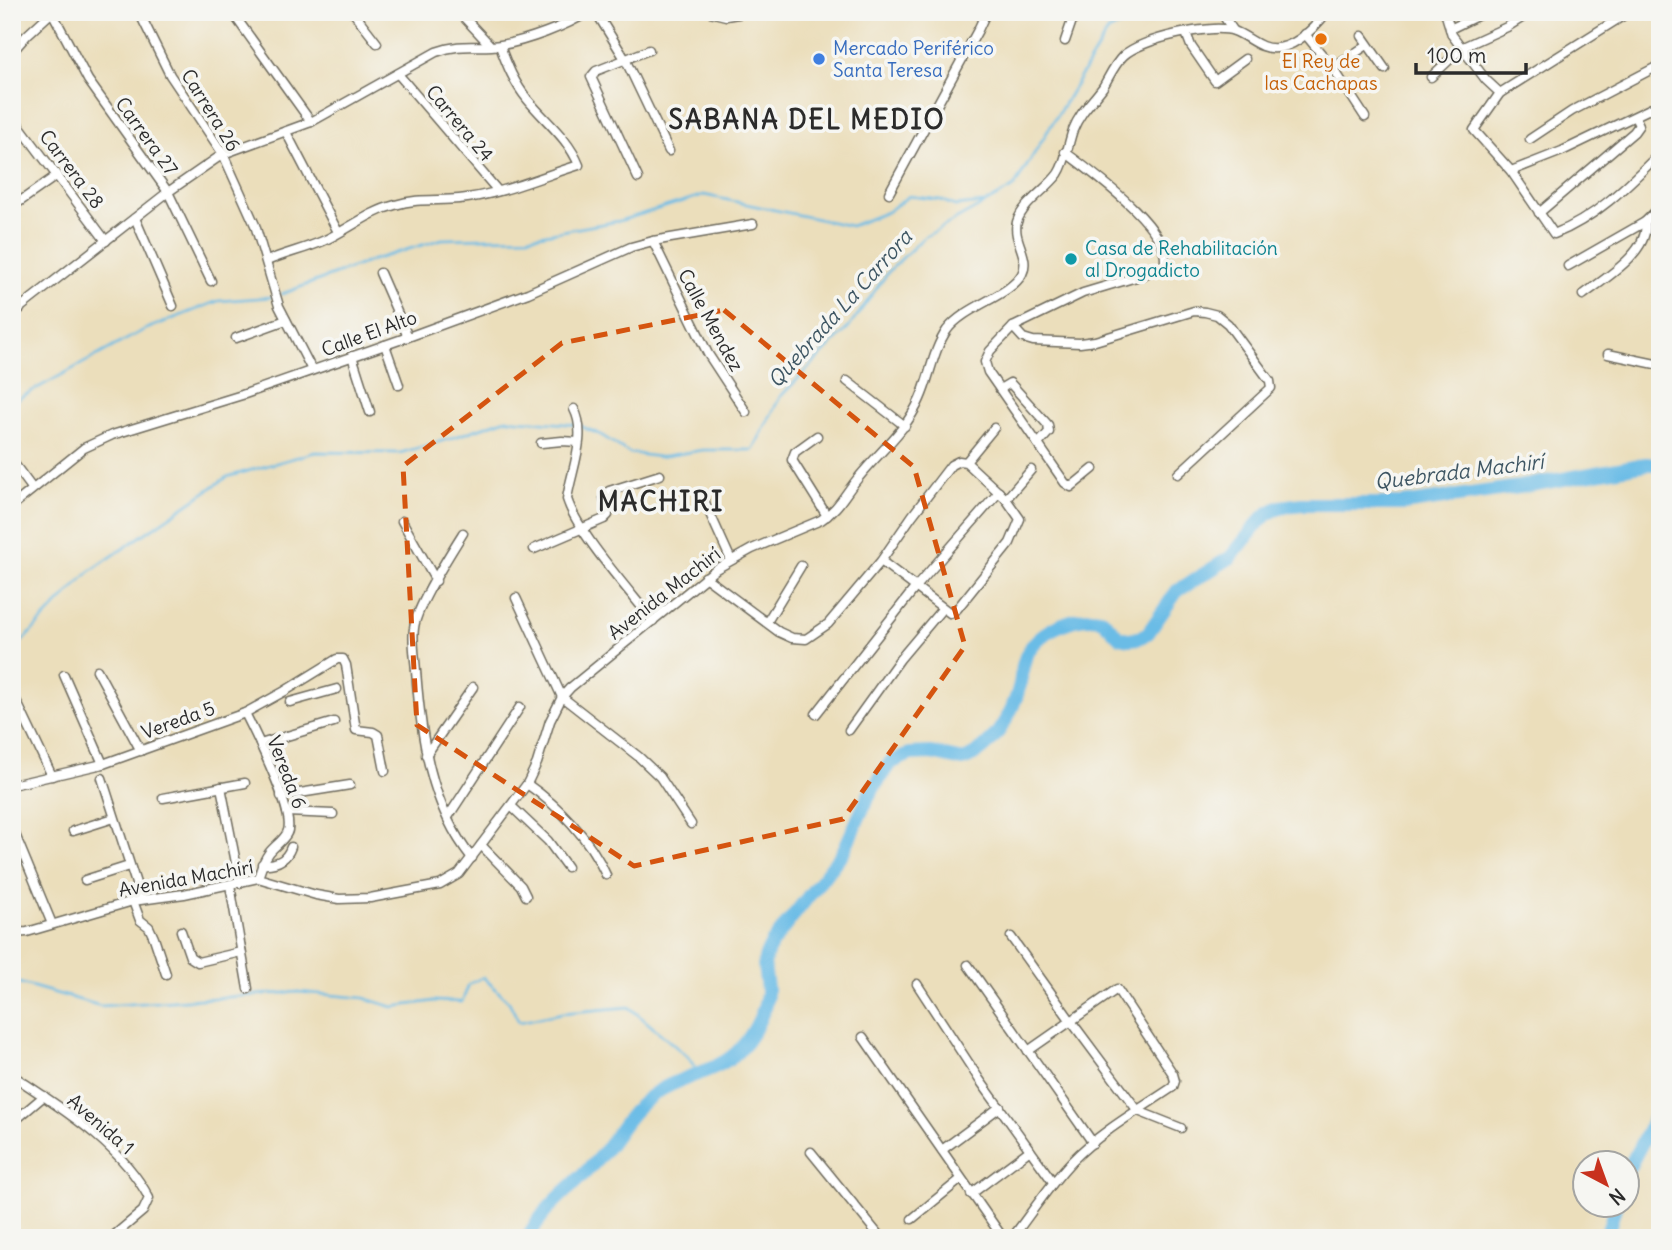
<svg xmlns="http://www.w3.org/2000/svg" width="1672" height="1250" font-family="Delius,sans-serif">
<rect width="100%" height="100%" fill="#f6f6f2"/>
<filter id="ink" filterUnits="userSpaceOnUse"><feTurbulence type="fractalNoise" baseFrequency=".0143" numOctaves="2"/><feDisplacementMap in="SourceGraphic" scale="14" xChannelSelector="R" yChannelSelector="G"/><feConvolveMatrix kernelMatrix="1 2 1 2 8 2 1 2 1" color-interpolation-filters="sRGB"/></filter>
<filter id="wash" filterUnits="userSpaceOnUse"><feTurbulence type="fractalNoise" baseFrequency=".00686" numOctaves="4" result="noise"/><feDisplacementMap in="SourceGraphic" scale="28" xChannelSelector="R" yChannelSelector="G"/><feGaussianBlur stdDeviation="1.57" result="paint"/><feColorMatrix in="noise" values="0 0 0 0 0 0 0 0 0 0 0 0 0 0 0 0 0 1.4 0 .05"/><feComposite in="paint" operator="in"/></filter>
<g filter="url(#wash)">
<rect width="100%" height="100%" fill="#ebdebb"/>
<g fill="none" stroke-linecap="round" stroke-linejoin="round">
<g stroke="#6bbce6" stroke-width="2.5">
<path d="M282,294l91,-34 69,-21 86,-2 91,-16 85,-26 147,31 36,-14 22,-16 32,4 14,6 28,-3"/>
<path d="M12,402l132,-72 74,-29 53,-4"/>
<path d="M12,652l77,-80 138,-95 88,-25 85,1 49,-14 57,-20 72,6 23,10 28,18 30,4 44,-7h50l27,-53 69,-70 40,-56 34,-33 91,-51 94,-156 40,-19"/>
<path d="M12,981l89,25 197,-14 66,6 29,9 42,-6 27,1 7,-18 14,-7 26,25 10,20 43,-9 67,-6 59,50 6,9"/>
</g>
<g stroke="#6bbce6" stroke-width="14">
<path d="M1626,1173l34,-65"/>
<path d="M528,1238c21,-40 49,-52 74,-84 18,-22 27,-43 52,-60 28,-20 65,-20 88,-47 12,-14 26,-40 25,-58 -2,-22 -7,-25 5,-46l71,-91 26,-57 21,-32 20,-9 21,-1 32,7c30,-11 50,-46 57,-76 2,-11 2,-22 8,-32 12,-22 51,-40 75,-32l16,17 10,2 10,-1 9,-5 29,-42 54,-34 28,-35 8,-8 13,-7 22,-3h101l116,-17 127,-23h14"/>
<path d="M1606,1238l10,-34"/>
</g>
</g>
</g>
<g filter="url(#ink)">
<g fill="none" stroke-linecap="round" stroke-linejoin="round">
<g stroke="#6e6a5d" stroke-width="11">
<g id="minor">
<path d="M52,12l36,68 80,112 43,89"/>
<path d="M139,12l31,63 53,79 32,71 24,81 33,64"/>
<path d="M232,12l79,110"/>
<path d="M353,12l24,31"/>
<path d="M459,12l31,33"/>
<path d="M596,12l29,47 44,92"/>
<path d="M710,12l16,4 23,-4"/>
<path d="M1221,12l12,18"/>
<path d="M1445,12l7,23 34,45 14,13"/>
<path d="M1629,12l-129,81 -26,37 37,41 43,63c42,-16 75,-50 106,-81"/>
<path d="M1450,29l35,-17"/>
<path d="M1186,33l5,13 24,35 30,-22"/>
<path d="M1305,34l28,34 32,49"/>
<path d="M1362,36l23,33"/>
<path d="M1065,41l10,-29"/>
<path d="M12,52l15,-17 25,-23"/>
<path d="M1333,68l34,-23"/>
<path d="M398,74l100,117"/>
<path d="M1431,77l32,-30 44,-20 24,-15"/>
<path d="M12,116l94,125"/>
<path d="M286,132l52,100"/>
<path d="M1530,139l42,-28 88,-46"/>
<path d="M1065,152c26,20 110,79 99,114l-21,9 -60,18 -70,34 -23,24 -5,11 3,10 77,111 6,4 22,-18"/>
<path d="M1511,171l51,-20 98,-47"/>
<path d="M638,178l-47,-101 5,-6 53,-21"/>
<path d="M889,193l89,-163 6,-13 -1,-5"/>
<path d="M12,207l44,-31"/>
<path d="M1539,213l95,-81 5,-7 -4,-8"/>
<path d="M135,218l38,88"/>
<path d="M653,241l55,113 38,58"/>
<path d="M267,261c18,-8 38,-12 56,-20 25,-11 45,-29 72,-36 22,-7 42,-4 64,-6 41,-4 81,-22 120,-34 -11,-27 -33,-43 -51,-65 -14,-17 -21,-35 -28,-54"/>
<path d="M1568,266l77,-44"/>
<path d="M380,273l28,64"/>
<path d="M12,295l8,14"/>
<path d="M1583,295c21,-16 68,-44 62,-73l15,-15"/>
<path d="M12,314l156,-122 55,-38 88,-32 125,-70c28,-10 40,-3 65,-7 25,-4 66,-19 87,-33"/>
<path d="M1013,327l10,11 10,3 47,2 15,-2 99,-30 11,1 12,3 11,9 42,57 1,7 -93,86"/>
<path d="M236,338l50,-18"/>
<path d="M385,345l14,40"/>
<path d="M1608,354l52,11"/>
<path d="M352,356l18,56"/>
<path d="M847,381l58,45"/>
<path d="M1000,389l10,-6 38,42 1,7 -11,12"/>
<path d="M574,409c14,26 -3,62 -7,90 11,35 62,91 86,122"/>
<path d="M817,436l-22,16 -3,8 35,56"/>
<path d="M541,443l21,-2 16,1"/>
<path d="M12,461l20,27"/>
<path d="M966,462l28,-34"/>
<path d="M702,496l29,64"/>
<path d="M1006,499l25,-29"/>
<path d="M12,506l72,-58 28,-13 130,-40 166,-58 120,-44 103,-46 22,-6 100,-17"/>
<path d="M402,521l34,60"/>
<path d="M463,533c-12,19 -47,74 -49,95 -2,13 1,29 2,43 5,65 14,135 56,187"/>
<path d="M534,549l70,-30 4,-4 -4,-18 5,-6 51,-16"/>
<path d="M705,577l74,55 13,6 14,1 22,-15 53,-63 31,-45 39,-51 8,-4 7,1 40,37 14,20 -10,24 -53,66 -7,4 -69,-52"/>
<path d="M516,598l46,99 77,60 21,20 31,47"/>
<path d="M767,622l34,-56"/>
<path d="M97,670l44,81"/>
<path d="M64,675l39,89"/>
<path d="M14,696l38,80"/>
<path d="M290,702l47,-13"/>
<path d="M245,713c10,20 52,103 42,120 -4,8 -13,13 -18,20 -6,8 -8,16 -11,25"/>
<path d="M816,714l99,-126 84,-96"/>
<path d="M849,730l51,-71 42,-50"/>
<path d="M260,744l74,-22"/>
<path d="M426,755l47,-68"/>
<path d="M102,778l39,121"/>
<path d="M527,784c32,22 63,55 79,91"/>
<path d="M12,785l91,-21 142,-51 40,-22 52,-32h6l3,6 10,65 17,2 5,3 7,36"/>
<path d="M221,787l19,96"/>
<path d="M281,796l69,-11"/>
<path d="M163,798l82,-15"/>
<path d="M511,806l37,35 19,26"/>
<path d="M287,812l46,2"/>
<path d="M448,817l72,-110"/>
<path d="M12,827l40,97"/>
<path d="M73,831l41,-13"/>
<path d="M481,845l40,41 5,10"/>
<path d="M262,864c14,1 24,-3 29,-17"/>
<path d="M85,880l44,-14"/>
<path d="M230,885l18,104"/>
<path d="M133,901l7,19 9,7 5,11 12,36"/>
<path d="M181,931l9,26 8,5 43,-10"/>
<path d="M12,933l15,-1 106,-31 51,-7 74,-16 58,17 23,4 31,-1 70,-13 19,-11 68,-90 10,-21 13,-42 12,-24 8,-9 146,-119 36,-20 69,-29c18,-11 24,-27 38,-43 21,-26 47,-46 61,-78 10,-22 13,-49 27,-69 18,-24 63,-34 75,-56 9,-17 -10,-34 -5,-52 6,-19 29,-32 41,-48 8,-12 10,-30 15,-44 7,-18 19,-28 30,-43 6,-10 11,-22 20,-31 17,-17 89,-33 111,-25 9,3 18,11 28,15 26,10 50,-15 65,-34"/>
<path d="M1011,937l60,84 67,90 43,17"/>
<path d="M968,965l125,178"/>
<path d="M917,984l62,95 74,103"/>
<path d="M863,1037l140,201"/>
<path d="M12,1075c49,33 109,69 137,123l-6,13 -32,27"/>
<path d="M12,1123l32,-27"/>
<path d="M942,1150l58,-43"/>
<path d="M811,1152l70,86"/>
<path d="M971,1194l59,-44"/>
<path d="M912,1219l49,-40"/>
<path d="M1012,1238c20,-26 38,-54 60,-77 28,-29 67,-51 101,-74l2,-6 -2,-7 -56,-85 -89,62"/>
</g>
</g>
<use href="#minor" stroke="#fff" stroke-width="8"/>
</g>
</g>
<path fill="none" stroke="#d5540f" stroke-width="5" stroke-dasharray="14 9" stroke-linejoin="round" d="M724,310l190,157 51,179 -122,173 -209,47 -217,-141 -14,-259 159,-123z"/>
<circle fill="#e8710a" stroke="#f6f6f2" stroke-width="2.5" cx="1321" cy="39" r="7"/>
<circle fill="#3f7fe0" stroke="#f6f6f2" stroke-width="2.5" cx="819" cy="59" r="7"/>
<circle fill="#0f9aa8" stroke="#f6f6f2" stroke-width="2.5" cx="1071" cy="259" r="7"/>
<g text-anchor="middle" stroke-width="7" stroke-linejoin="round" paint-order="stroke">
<g font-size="19" fill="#366cbe" stroke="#f6f6f2" text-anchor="start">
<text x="833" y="55">Mercado Periférico<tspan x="833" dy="22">Santa Teresa</tspan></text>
</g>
<g font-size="19" fill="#c56008" stroke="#f6f6f2">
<text x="1321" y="68">El Rey de<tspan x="1321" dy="22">las Cachapas</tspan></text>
</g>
<g font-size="19" fill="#2b2b2b" stroke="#f6f6f2">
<text transform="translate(211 110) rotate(58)" y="7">Carrera 26</text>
<text transform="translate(460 123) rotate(50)" y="7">Carrera 24</text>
<text transform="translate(147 136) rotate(54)" y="7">Carrera 27</text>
<text transform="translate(72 169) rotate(53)" y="7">Carrera 28</text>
<text transform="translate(711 320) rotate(61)" y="7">Calle Mendez</text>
<text transform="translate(369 333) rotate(-20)" y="7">Calle El Alto</text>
<text transform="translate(664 593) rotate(-38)" y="7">Avenida Machirí</text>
<text transform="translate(178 720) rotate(-20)" y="7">Vereda 5</text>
<text transform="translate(287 772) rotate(69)" y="7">Vereda 6</text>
<text transform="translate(186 878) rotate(-10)" y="7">Avenida Machirí</text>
<text transform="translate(101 1124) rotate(41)" y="7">Avenida 1</text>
</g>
<g font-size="19" fill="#0d838f" stroke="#f6f6f2" text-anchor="start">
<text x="1085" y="255">Casa de Rehabilitación<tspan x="1085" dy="22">al Drogadicto</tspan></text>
</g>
<g font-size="21" font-style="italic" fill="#3e5663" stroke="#f6f6f2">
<text transform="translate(840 309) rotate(-48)" y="7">Quebrada La Carrora</text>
<text transform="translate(1459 472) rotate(-7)" y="7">Quebrada Machirí</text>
</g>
<g font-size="26" font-weight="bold" letter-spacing="2" fill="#2b2b2b" stroke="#f6f6f2">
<text x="807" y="129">SABANA DEL MEDIO</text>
<text x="661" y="511">MACHIRI</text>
</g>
</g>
<rect width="1672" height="1250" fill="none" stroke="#f6f6f2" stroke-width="42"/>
<g transform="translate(1606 1184) rotate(139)"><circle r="33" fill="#f6f6f2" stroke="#a5a5a2" stroke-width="2"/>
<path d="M0-5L12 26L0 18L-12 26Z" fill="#c8321e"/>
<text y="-10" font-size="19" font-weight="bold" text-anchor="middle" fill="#2b2b2b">N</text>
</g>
<path d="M1416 63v10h110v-10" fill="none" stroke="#2b2b2b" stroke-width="3.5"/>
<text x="1427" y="63" font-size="21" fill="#2b2b2b" stroke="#f6f6f2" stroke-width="5" paint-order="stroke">100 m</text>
</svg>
